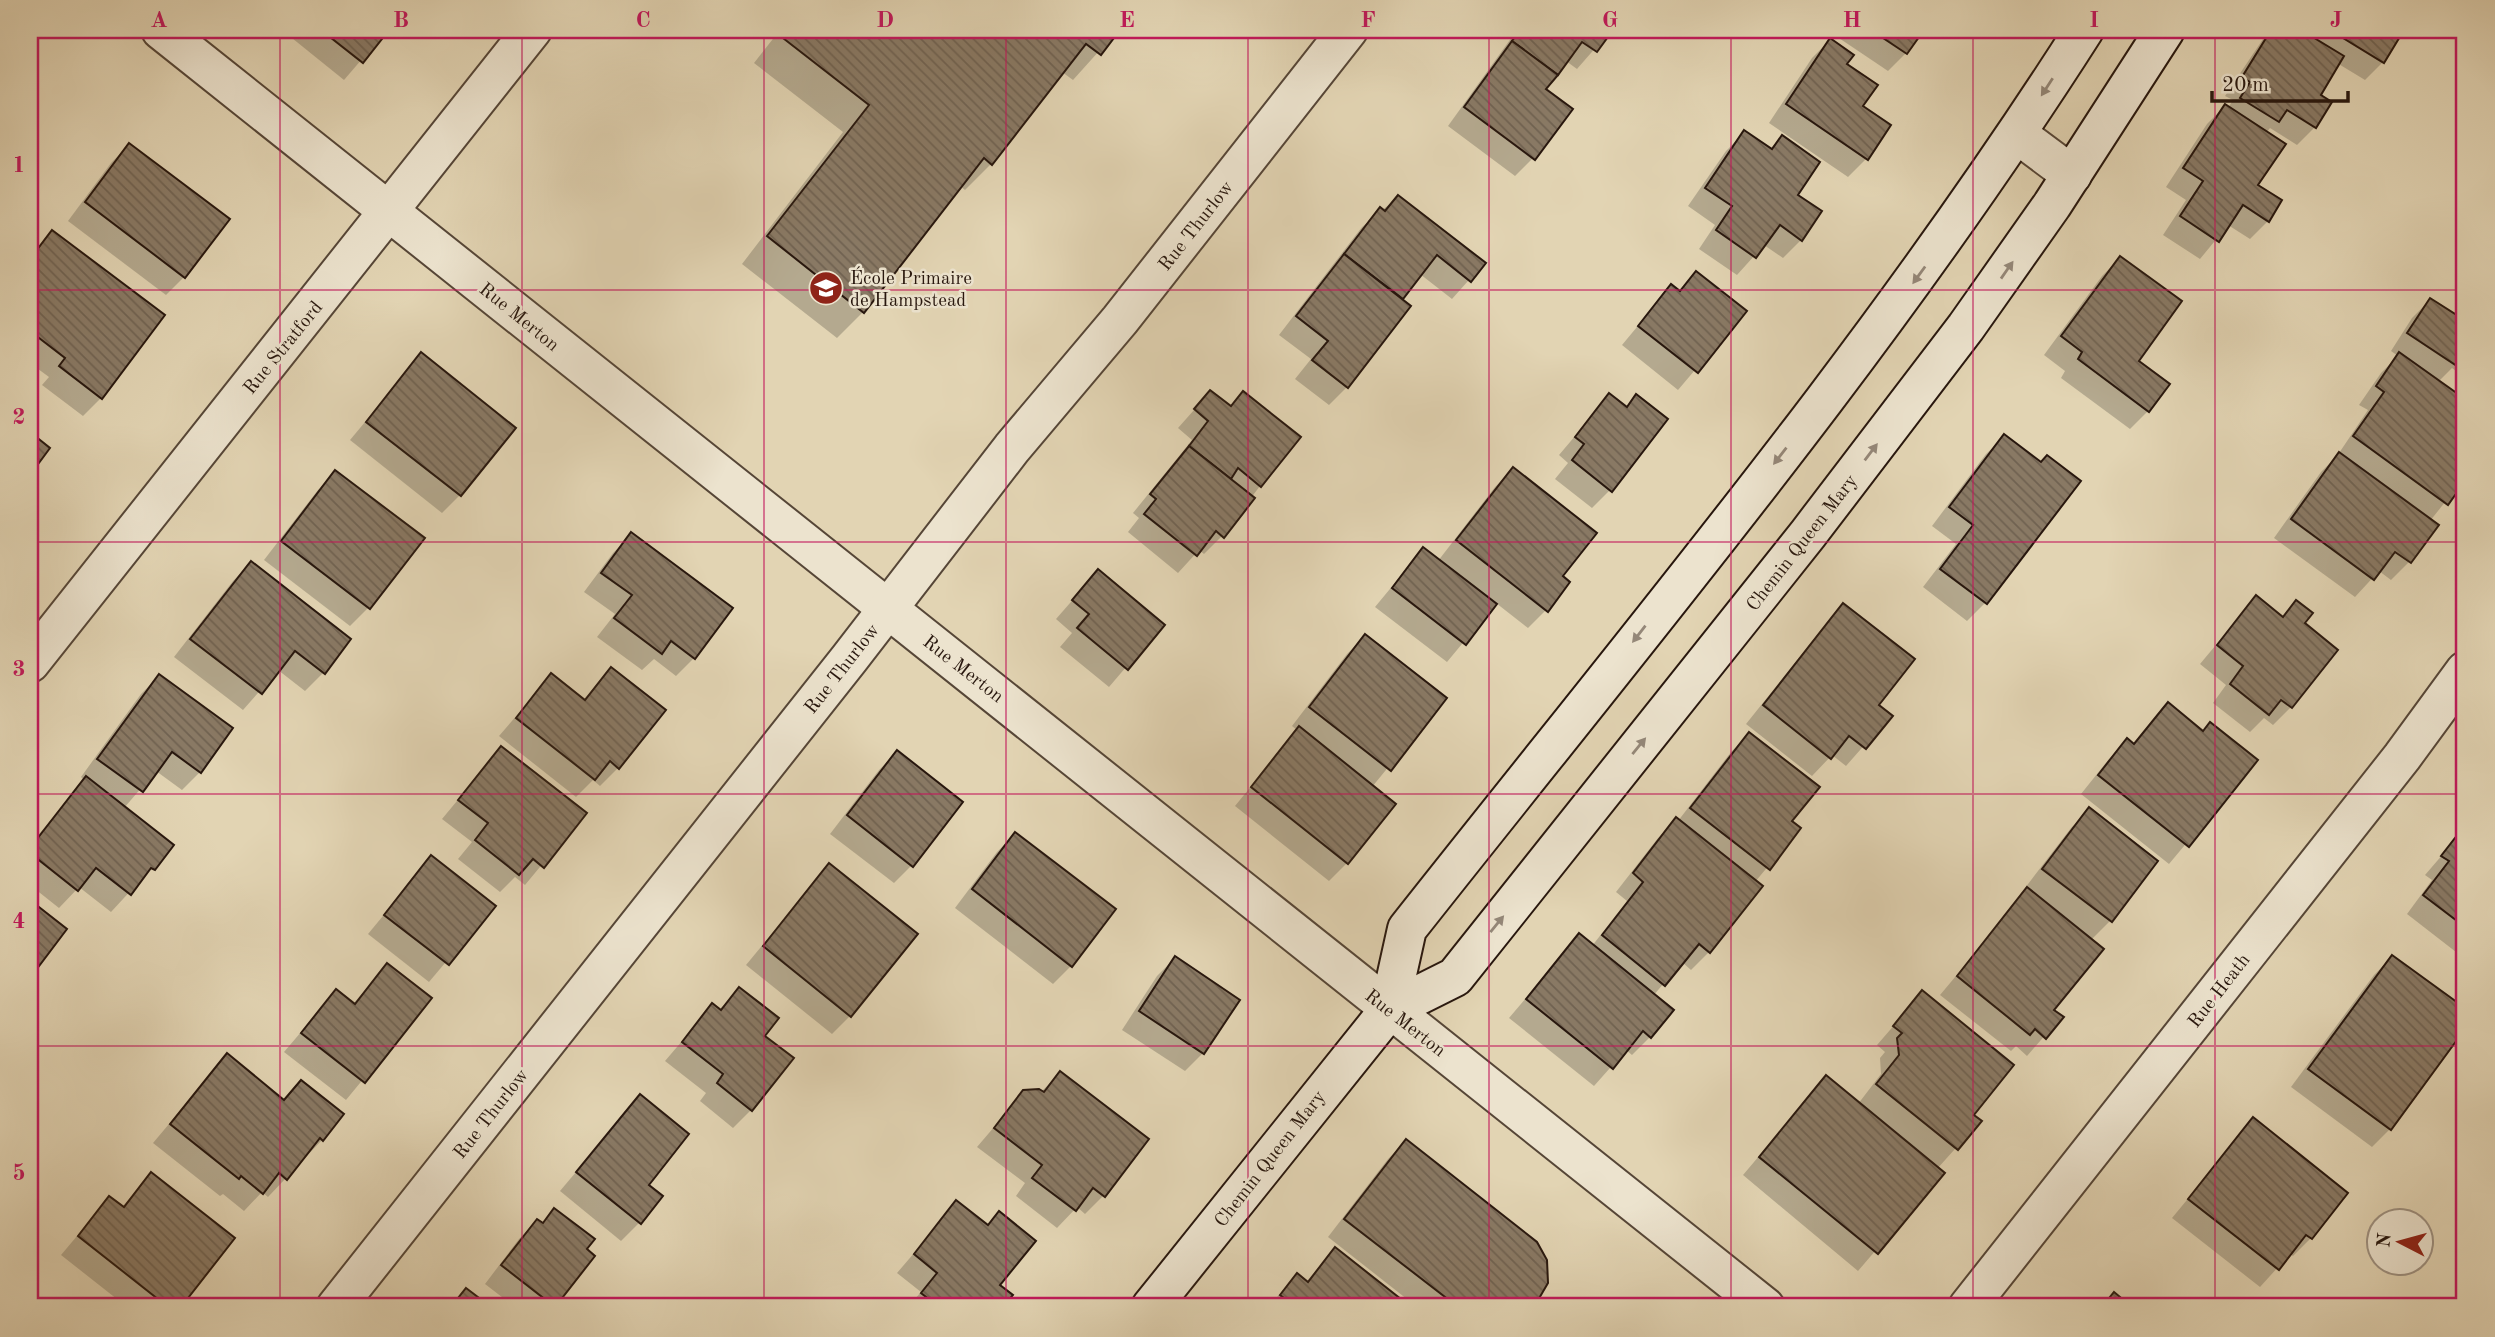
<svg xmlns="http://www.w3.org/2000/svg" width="2495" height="1337" font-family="'Old Standard TT',serif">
<defs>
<pattern id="building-back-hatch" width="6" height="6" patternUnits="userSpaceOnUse" patternTransform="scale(1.75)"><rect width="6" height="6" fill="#897964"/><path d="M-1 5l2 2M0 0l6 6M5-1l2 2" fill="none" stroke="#706251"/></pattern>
</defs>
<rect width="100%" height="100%" fill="#e2d4b3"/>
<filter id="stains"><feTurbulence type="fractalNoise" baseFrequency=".00286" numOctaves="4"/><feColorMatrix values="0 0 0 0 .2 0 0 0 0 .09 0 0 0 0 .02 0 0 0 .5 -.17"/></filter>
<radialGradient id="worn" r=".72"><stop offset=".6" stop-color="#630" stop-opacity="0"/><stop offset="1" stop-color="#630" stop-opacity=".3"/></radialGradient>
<g fill="#0003">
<path d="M282,30h105l-43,50z"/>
<path d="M780,30h338l-45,50 -11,-8 -71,92 -26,26 -5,-4 -97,126 -26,26 -95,-74 101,-132 -89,-69z"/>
<path d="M1517,30h94l-34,39 -11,-8 -23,28 -10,69 -18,18 -67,-50z"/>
<path d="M1827,30h95l-16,23 -18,18z"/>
<path d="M2269,30h29l16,10 6,-10h82l-19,32 -18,18 -28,-17 -19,32 -3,32 -18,18 -27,-17 -4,5 -10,53 12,35 -18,18 -22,-14 -28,34 -37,-24 23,-35 -20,-13 41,-63 18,-18 3,2 5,-8 -8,-4z"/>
<path d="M1830,40l30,67 29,19 -23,33 -18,18 -79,-54 43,-65z"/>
<path d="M1744,133l25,17 13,-13 14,58 23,17 -18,28 -18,18 -19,-13 -27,30 -38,-26 16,-24 -27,-19 38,-55z"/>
<path d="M129,145l55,132 -18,18 -98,-74 43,-58z"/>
<path d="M1398,197l86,66 -32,36 -32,-25 -20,26 9,6 -62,81 -18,18 -34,-26 16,-20 -32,-24 83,-108z"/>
<path d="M52,232l49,166 -18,18 -41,-31 7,-8 -19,-14v-107z"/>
<path d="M2120,258l16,103 12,50 -18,18 -69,-51 4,-7 -21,-16 58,-79z"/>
<path d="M1696,273l49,38 -67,79 -56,-45 49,-59 7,6z"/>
<path d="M2430,300l25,17 10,-16v77l-13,-10 -14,14 27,19v76l-35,44 6,4 -27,37 -18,18 -12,-9 -24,26 -81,-59 47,-66 16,-16 31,-46 -9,-5 22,-32 17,-17 -7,-5 21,-33z"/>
<path d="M421,355l39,140 -18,18 -92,-73z"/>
<path d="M1210,392l19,15 14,-14 17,93 -38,50 -18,18 -5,-4 -21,23 -50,-41 11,-14 -6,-5 59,-73 -14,-12z"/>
<path d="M1609,396l16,12 12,-11 -27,93 -18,18 -37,-29 13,-16 -9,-8z"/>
<path d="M2004,437l36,27 38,17 -93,122 -18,18 -44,-34 33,-43 -24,-18 54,-72z"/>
<path d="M1513,469l47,108 -14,33 -18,18 -32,-25 -49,59 -72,-55 48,-58 15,12 57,-74z"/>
<path d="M336,472l32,136 -18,18 -86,-66 54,-70z"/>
<path d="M631,535l63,123 -18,18 -22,-17 -12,11 -45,-33 18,-23 -31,-22 29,-39z"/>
<path d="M251,563l72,110 -18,18 -27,-21 -35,40 -69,-53 59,-76z"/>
<path d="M1098,571l64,54 -53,62 -49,-40 12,-14 -16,-14z"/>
<path d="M2256,597l25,20 15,-15 6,21 -11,84 -18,18 -9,-7 -14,14 -37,-29 13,-18 -26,-21z"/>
<path d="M1844,606l32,99 14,11 -44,50 -14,-11 -20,21 -66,-52 80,-100z"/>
<path d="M1365,636l80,62 -73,89 -25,76 -18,18 -94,-75 62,-76 -5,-4 55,-72z"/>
<path d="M611,669l7,99 -18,18 -7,-6 -17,17 -77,-61 52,-60 32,24z"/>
<path d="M159,676l41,96 -18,18 -26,-19 -32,37 48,38 -61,66 -32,-25 -20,21 -29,-23v-40l54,-65 -3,-3 60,-83z"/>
<path d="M2168,704l35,28 53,28 -87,104 -88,-70 28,-35 18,-18 5,4z"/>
<path d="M1749,734l41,87 9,8 -44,53 -46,70 -18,18 -9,-8 -29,34 -3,41 -18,18 -6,-5 -32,36 -85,-68 70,-82 13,10 35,-45 -11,-9 42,-54 20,-17 53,-69z"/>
<path d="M501,748l83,66 -59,71 -10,-8 -15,15 -42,-33 14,-17 -30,-23z"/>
<path d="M897,752l15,113 -18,18 -64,-49 49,-64z"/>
<path d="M2089,810l21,111 -19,19 -39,71 9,6 -34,39 -11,-10 -5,5 -71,-56 88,-105 -3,-2 46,-60z"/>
<path d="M2462,832l3,2v125l-58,-45 25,-34 -7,-5z"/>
<path d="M1015,834l56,132 -18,18 -98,-76 42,-56z"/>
<path d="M431,858l62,48 -64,76 -61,-48z"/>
<path d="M829,865l21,151 -18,18 -86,-69z"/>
<path d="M2392,957l73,54v15l-75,103 -18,18 -81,-60 83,-112z"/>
<path d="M1175,958l63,42 -35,53 -18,18 -63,-41 35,-54z"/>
<path d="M387,965l43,33 -84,102 -62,-48 52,-61 17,13z"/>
<path d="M739,989l24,47 -12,74 -18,18 -33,-27 6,-8 -41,-32 47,-55 6,5z"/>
<path d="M1922,993l50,122 8,6 -43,48 5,4 -84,98 -115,-96 83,-98 32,27 23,-30 -1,-16 5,-6 -8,-7z"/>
<path d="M227,1055l56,46 18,-19 21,58 -54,57 -6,-5 -18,19 -21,-17 -3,2 -67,-53z"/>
<path d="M1060,1073l87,67 -44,56 -18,18 -8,-7 -20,21 -41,-32 9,-13 -48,-36 47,-55h17z"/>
<path d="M640,1096l-1,127 -18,18 -61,-50z"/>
<path d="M2253,1120l93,73 -35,45 -18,18 -3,-2 -30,33 -88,-69z"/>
<path d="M1406,1141l141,141 -15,25h-115l-89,-70 60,-78z"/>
<path d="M151,1174l82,65 -54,68h-52l-66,-52 48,-57 12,10z"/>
<path d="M957,1203l29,23 13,-13 -1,73 13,10 -10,11h-93l13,-15 -24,-19z"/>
<path d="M554,1211l39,45 -40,51h-38l-30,-23 34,-45 18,-18 4,3z"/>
<path d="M1335,1249l74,58h-141l29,-32 9,7z"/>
<path d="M2465,1294v13h-11z"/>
</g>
<g fill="url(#building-back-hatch)" stroke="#28170e" stroke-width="2">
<path d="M321,30h68l-26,33z"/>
<path d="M784,30h336l-19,25 -15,-11 -94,121 -8,-7 -120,155 -97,-77 102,-131 -90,-70z"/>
<path d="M1520,30h93l-16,22 -15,-10 -24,33 -46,-34z"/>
<path d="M1871,30h53l-17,24z"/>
<path d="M2271,30h30l43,26 -23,39 11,7 -16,26 -29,-18 -8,12 -39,-24 10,-16 -8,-5z"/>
<path d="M2330,30h74l-20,33z"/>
<path d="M1830,38l24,17 -7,9 31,21 -15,21 28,19 -23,35 -82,-56z"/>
<path d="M1512,41l46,34 -12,14 27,20 -38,51 -71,-53z"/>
<path d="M2225,104l61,40 -28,41 24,15 -13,22 -26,-17 -24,37 -39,-26 23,-35 -20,-13z"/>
<path d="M1744,130l28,19 10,-14 38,27 -22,33 24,16 -20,30 -22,-16 -24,33 -40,-28 16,-24 -27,-18z"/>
<path d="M129,143l101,76 -45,59 -100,-76z"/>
<path d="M1398,195l88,68 -15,19 -34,-27 -34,44 -59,-45 36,-47 5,4z"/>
<path d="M52,230l113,85 -63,84 -43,-33 6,-8 -35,-27v-72z"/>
<path d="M1344,254l67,52 -63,82 -36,-28 16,-19 -32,-25z"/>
<path d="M2120,256l62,45 -43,60 31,23 -21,28 -71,-53 4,-7 -21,-16z"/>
<path d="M1696,271l51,40 -49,62 -60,-47 33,-42 9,7z"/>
<path d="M2430,298l30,19 5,-8v44l-8,13 -50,-33z"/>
<path d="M421,352l95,76 -55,68 -95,-74z"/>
<path d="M2399,352l66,47v82l-17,24 -95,-69 31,-44 -8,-6z"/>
<path d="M1210,390l21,16 12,-15 58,46 -40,50 -23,-19 -7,11 -42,-33 19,-25 -14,-12z"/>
<path d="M1609,393l18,14 9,-13 32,25 -56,73 -40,-32 12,-16 -9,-7z"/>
<path d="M30,432l20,16 -20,27z"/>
<path d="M2004,434l37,28 6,-7 34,26 -94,123 -47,-35 33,-44 -24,-18z"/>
<path d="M1189,446l66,52 -31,40 -8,-7 -19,25 -53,-42 12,-15 -6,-5z"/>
<path d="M2339,452l100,73 -28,38 -16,-11 -21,28 -83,-61z"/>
<path d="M1513,467l84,66 -34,43 7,6 -22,30 -92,-72z"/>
<path d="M335,470l90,68 -55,71 -89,-68z"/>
<path d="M631,532l102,76 -38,51 -24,-18 -9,13 -48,-36 18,-23 -31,-22z"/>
<path d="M1423,547l74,57 -31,41 -74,-57z"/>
<path d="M251,561l100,78 -26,35 -30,-23 -33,43 -72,-55z"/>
<path d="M1098,569l67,56 -37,45 -51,-42 12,-14 -17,-14z"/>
<path d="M2256,595l27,22 13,-17 17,13 -8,10 33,27 -46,58 -11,-8 -12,15 -39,-31 13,-18 -26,-21z"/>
<path d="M1843,603l72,56 -36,46 14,11 -27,33 -17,-13 -18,23 -68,-54z"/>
<path d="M1365,634l82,64 -56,73 -82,-64z"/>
<path d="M611,667l55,43 -47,59 -9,-8 -15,19 -79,-62 35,-45 34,27z"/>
<path d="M159,674l74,54 -32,45 -29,-21 -29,40 -46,-33z"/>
<path d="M2168,702l35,29 7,-9 48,38 -69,87 -91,-72 29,-37 7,6z"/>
<path d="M1299,726l97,78 -48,60 -97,-77z"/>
<path d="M1749,732l71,55 -28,34 9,7 -31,42 -80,-62z"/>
<path d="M501,746l86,67 -43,55 -11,-9 -14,16 -44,-35 13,-17 -30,-23z"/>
<path d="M897,750l66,52 -50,65 -66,-52z"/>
<path d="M86,776l88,69 -19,25 -4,-2 -20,27 -35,-27 -18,23 -48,-38v-5z"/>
<path d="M2089,807l69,54 -46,61 -70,-53z"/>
<path d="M1676,817l87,69 -53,67 -11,-9 -34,42 -63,-51 41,-53 -10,-9z"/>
<path d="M2462,829l3,3v95l-42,-32 26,-34 -8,-5z"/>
<path d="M1015,832l101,77 -44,58 -100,-78z"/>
<path d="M431,855l65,51 -47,59 -65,-50z"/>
<path d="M829,863l89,71 -67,83 -88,-71z"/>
<path d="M2027,887l77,62 -50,61 10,7 -18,22 -11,-10 -5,6 -73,-59z"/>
<path d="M30,900l37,29 -37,49z"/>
<path d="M1579,933l95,77 -23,28 -8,-7 -30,38 -87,-70z"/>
<path d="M2392,955l73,53v21l-74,101 -83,-61z"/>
<path d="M1175,956l65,44 -36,54 -65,-43z"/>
<path d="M387,963l45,35 -67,85 -64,-50 35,-44 19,15z"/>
<path d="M739,987l40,31 -14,18 29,22 -42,53 -35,-28 6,-9 -41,-32 30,-39 9,7z"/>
<path d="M1922,990l92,75 -40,50 8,6 -24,29 -82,-66 23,-29 -2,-17 5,-5 -9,-7z"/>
<path d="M227,1053l57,47 17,-20 43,34 -21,27 -3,-3 -33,42 -8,-7 -16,21 -22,-18 -2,3 -69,-55z"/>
<path d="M1060,1071l89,68 -44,58 -12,-9 -17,23 -44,-33 10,-13 -48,-37 29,-38 16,-1 5,3z"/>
<path d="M1826,1075l119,98 -67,81 -119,-97z"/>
<path d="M640,1094l49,40 -40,51 14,11 -22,28 -65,-52z"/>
<path d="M2253,1117l95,76 -36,46 -6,-4 -27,35 -91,-71z"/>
<path d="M1406,1139l131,103 10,18 1,23 -14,24h-76l-114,-88z"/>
<path d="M151,1172l84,66 -54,69h-13l-90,-71 31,-40 15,11z"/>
<path d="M956,1200l32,25 11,-14 37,30 -36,44 13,10 -10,12h-64l-18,-14 16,-20 -23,-19z"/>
<path d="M554,1208l41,31 -8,10 8,7 -40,51 -54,-42 36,-46 6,4z"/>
<path d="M1335,1247l76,60h-115l-16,-12 17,-22 11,9z"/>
<path d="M466,1288l25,19h-40z"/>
<path d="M2114,1292l18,15h-30z"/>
</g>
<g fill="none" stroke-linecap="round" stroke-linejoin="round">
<g stroke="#564637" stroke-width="42">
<g id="street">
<path d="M161,30l1604,1277"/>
<path d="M2017,134l55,41"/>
<path d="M30,663l502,-633"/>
<path d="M336,1307l513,-648 163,-211 108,-128 228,-290"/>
<path d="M1968,1307l434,-550 63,-86"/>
</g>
</g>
<g stroke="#28170e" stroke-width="42">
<g id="secondary">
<path d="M1389,1010l18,-81c232,-294 475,-582 677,-899"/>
<path d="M1151,1307l238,-297 66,-33 353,-443 158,-207 86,-122 113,-175"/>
</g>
</g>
<use href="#street" stroke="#ece3ce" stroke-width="38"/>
<use href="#secondary" stroke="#ece3ce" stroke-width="38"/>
</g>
<defs><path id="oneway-solid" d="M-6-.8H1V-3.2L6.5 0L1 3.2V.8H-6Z" transform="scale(1.75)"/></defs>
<g fill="#948778">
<use href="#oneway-solid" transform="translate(2047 87) rotate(123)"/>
<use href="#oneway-solid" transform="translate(2007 270) rotate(-55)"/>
<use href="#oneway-solid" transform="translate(1919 275) rotate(126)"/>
<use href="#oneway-solid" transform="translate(1871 452) rotate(-53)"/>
<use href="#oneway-solid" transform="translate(1780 456) rotate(128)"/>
<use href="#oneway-solid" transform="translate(1639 634) rotate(128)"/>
<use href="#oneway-solid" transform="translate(1639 746) rotate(-51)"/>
<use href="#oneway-solid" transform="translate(1497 924) rotate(-51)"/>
</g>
<path fill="none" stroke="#c2185b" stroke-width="2" stroke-opacity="0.55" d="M280,30v1277M522,30v1277M764,30v1277M1006,30v1277M1248,30v1277M1489,30v1277M1731,30v1277M1973,30v1277M2215,30v1277M30,290h2435M30,542h2435M30,794h2435M30,1046h2435"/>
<defs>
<g id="school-disc" transform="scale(1.75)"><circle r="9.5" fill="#8f2418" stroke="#ece3ce"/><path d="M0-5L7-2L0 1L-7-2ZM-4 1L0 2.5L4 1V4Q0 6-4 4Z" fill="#fff"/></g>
</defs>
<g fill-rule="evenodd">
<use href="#school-disc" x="826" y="288"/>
</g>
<g text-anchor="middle" stroke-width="5" stroke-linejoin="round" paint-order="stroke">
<g font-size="19" fill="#28170e" stroke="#ece3ce">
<text transform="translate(1195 225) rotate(-52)" y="7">Rue Thurlow</text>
<text transform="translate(520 316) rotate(39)" y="7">Rue Merton</text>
<text transform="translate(282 347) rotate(-51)" y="7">Rue Stratford</text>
<text transform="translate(1801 542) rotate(-52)" y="7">Chemin Queen Mary</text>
<text transform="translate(841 668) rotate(-52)" y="7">Rue Thurlow</text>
<text transform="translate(964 668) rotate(38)" y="7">Rue Merton</text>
<text transform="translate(2218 990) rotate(-52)" y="7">Rue Heath</text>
<text transform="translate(1406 1022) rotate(38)" y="7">Rue Merton</text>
<text transform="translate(490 1113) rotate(-52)" y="7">Rue Thurlow</text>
<text transform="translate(1269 1158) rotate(-52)" y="7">Chemin Queen Mary</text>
</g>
<g font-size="19" fill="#28170e" stroke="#ece3ce" text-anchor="start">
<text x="850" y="284">École Primaire<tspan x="850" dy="22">de Hampstead</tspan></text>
</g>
</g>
<rect width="2495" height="1337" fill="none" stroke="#e2d4b3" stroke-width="77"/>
<g transform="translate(2400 1242) rotate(276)"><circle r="33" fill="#ece3ce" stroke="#9e9181" stroke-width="2"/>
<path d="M0-5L12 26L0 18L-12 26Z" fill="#8f2418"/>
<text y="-10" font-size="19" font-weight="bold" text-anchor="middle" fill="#28170e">N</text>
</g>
<path d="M2212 91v10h136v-10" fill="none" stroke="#28170e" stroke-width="3.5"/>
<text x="2222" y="91" font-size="21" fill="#28170e" stroke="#ece3ce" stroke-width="5" paint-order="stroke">20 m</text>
<rect x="38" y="38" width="2418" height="1260" fill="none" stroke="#c2185b" stroke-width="2.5"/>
<g font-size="23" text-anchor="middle" font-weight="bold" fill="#c2185b">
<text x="159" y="27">A</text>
<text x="401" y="27">B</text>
<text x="643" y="27">C</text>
<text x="885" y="27">D</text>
<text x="1127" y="27">E</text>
<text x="1368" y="27">F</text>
<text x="1610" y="27">G</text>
<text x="1852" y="27">H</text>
<text x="2094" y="27">I</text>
<text x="2336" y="27">J</text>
<text x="19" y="172">1</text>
<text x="19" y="424">2</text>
<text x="19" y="676">3</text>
<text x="19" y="928">4</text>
<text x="19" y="1180">5</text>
</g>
<rect width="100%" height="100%" filter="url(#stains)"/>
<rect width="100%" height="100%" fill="url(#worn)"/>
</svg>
